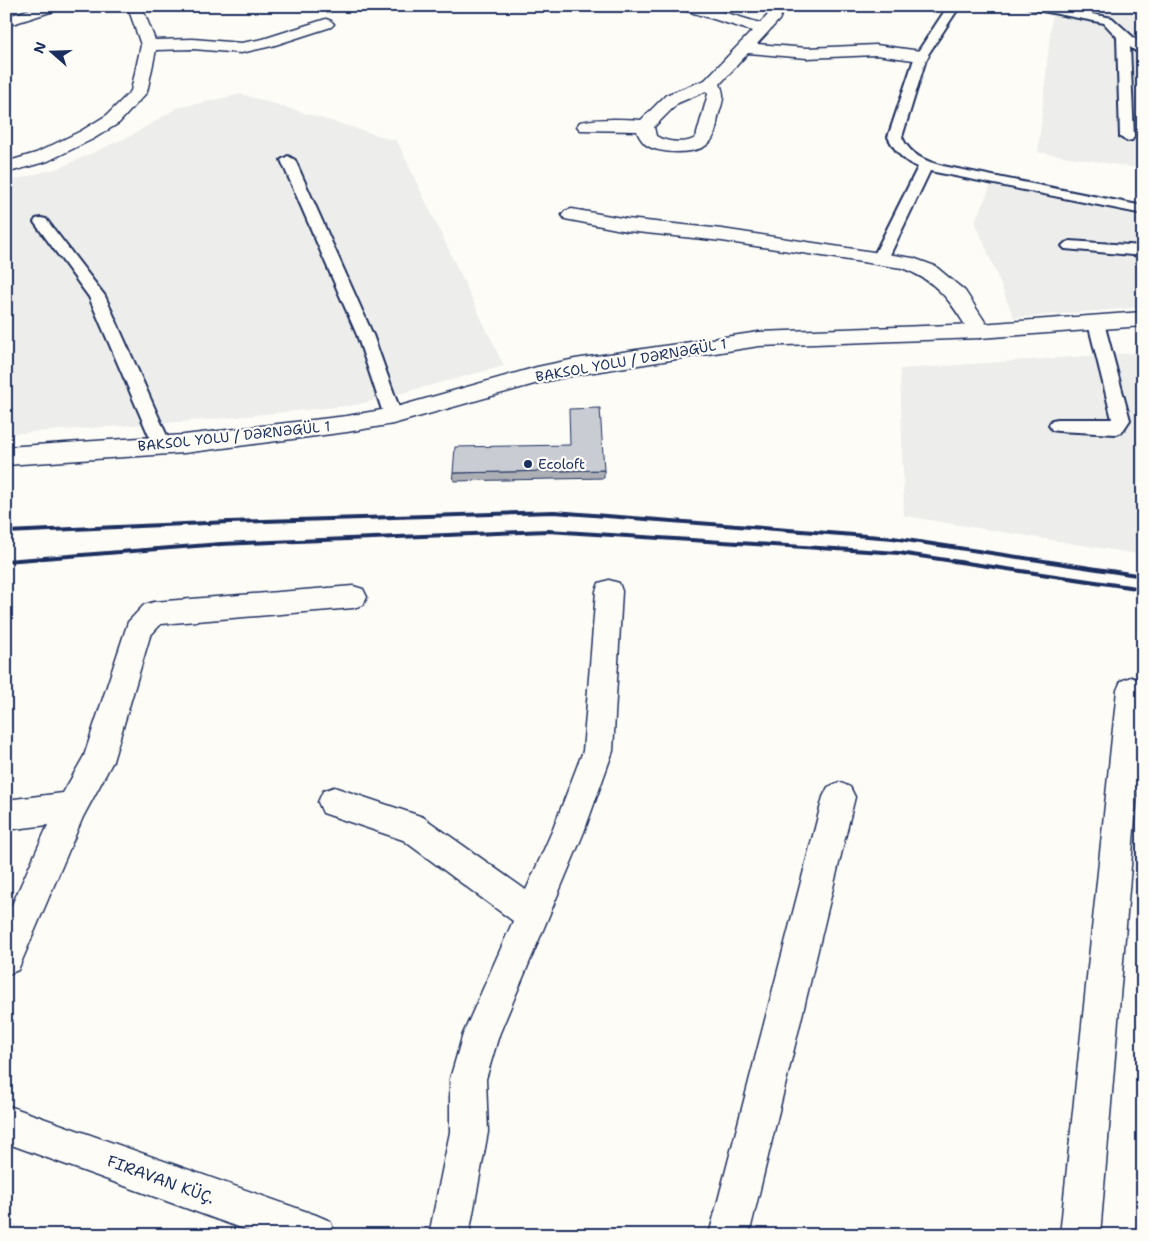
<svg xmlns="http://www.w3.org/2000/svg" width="1149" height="1241" font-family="'Shantell Sans',sans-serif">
<rect width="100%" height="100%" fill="#fdfcf7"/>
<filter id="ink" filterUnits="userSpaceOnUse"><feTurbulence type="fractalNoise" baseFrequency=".02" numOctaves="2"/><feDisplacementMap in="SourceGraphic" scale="10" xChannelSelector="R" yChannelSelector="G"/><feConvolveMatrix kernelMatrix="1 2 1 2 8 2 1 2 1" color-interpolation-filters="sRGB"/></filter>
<g filter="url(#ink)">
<g fill="#edeeec">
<path d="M1053,6h90v163l-105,-17z"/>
<path d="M241,94l156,47 107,225 -148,39 -150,15 -200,14v-252l53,-14 73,-33 45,-27z"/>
<path d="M991,185l152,32v90l-129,11 -39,-97z"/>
<path d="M1143,352v203l-239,-39 -4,-147z"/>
<path d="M6,1221l37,14h-37z"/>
</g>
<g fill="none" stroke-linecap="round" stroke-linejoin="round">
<g stroke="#1b2f5e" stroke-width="4">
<g id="service">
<path d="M948,6h12l-33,50 -25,81c8,18 23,24 41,29l200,40v8l-213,-43 -41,86 -3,3h-10l-3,-3 45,-90c-15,-6 -23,-16 -30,-30l27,-81z"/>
<path d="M1026,6h26l60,12 31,28v10l-13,-9 4,90 -2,3 -5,1 -7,-4 -3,-100 -13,-14 -72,-14z"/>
<path d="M288,156l7,4 78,175 29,81 -3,5 -6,1 -6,-1 -3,-5 -27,-81 -76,-175z"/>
<path d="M41,218l5,1 59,77 66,149 -2,5 -7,2 -7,-2 -2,-5 -64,-148 -55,-75 2,-3z"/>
<path d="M1070,241l73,5v10l-78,-7 -3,-3 3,-3z"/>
<path d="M1096,318l6,1 2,4 26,97 -8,12 -6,2 -58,-3 -6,-1 -3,-5 3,-5 6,-1h54l-24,-96 2,-4z"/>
</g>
</g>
<g stroke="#1b2f5e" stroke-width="3">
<g id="minor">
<path d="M39,6h23l-2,3 -54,17v-9z"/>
<path d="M125,6h15l4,6 11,28 38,-1 48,4 22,-4 63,-20 5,2 3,3 -3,3 -59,19 -31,7 -48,-4 -37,1 -9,42 -28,31 -26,16 -45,22 -42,12v-11l30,-9 45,-22 26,-16 24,-24 10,-46 -11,-32z"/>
<path d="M679,6h24l57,17 7,-7 3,-10h15l-6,14 -22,24 50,4 69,-3 45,6 6,2 2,3 -2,3 -6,2 -45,-6 -69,3 -59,-5 -28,31c6,14 2,18 -2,33 -1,7 -2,19 -8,25 -11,13 -52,13 -65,2 -4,-4 -7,-9 -8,-13l-57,-1 -3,-4 3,-4c19,-4 41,-3 61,-2l25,-25 39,-15 47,-49 -71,-22zM706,91l2,3 -12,43c-9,8 -30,5 -40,-1l-2,-9 24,-24z"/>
<path d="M572,209l55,10 95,10 191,29 22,8 30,25 26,40 -3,5 -8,2 -8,-2c-20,-32 -32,-54 -70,-68l-180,-27 -95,-10 -62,-12 -3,-4 3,-4z"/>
<path d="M609,580l10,3 3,8 -9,160 -29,81 -85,203 -13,44 2,53 -19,103h-40l21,-103v-53l13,-45 50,-113 -110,-81 -80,-27 -5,-11 5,-11 11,-4 89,30 103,73 27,-61 30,-78 13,-160 3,-8z"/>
<path d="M353,586l10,3 4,8 -4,8 -10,3 -192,16 -11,12 -37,125 -30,56 -65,153 -12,5v-57l42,-93 -42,5v-30l57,-7 21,-37 44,-134 16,-17 10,-3z"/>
<path d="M1131,677l10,4 2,3v39l-43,512h-40l57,-545 4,-9z"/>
<path d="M839,782l11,5 5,10 -106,438h-40l114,-438 5,-10z"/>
<path d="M6,1105l310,110 14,6 6,14h-76l-254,-92z"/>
</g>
</g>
<g stroke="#1b2f5e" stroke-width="3">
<path id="secondary" d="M1143,312v14l-163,12 -221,8 -184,29 -37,8 -145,41 -46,8 -163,21 -178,12v-18l178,-12 163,-19 46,-8 144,-41 38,-8 184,-27 221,-8z"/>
</g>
<use href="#service" fill="#fdfcf7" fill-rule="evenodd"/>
<use href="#minor" fill="#fdfcf7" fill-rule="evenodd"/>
<use href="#secondary" fill="#fdfcf7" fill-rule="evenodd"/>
<g stroke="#1b2f5e" stroke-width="4">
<path d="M6,532l223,-10 325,-10 339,26 250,38"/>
<path d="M6,561l215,-17 327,-13 351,22 244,36"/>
</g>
</g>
<path fill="#adafb5" stroke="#1b2f5e" d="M604,470v8l-150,3 -1,-8z"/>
<path fill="#c9ccd3" stroke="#1b2f5e" d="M600,408l4,62 -151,3 2,-26 115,-2 -1,-36z"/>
</g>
<circle fill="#1b2f5e" stroke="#fdfcf7" stroke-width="2" cx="528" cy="464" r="5"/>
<g text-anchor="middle" stroke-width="4.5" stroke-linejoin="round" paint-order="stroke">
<g font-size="14" fill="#1b2f5e" stroke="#fdfcf7">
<text transform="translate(631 360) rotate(-10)" y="5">BAKSOL YOLU / DƏRNƏGÜL 1</text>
<text transform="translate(234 436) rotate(-6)" y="5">BAKSOL YOLU / DƏRNƏGÜL 1</text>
</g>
<g font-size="14" fill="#1b2f5e" stroke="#fdfcf7" text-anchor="start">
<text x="538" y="469">Ecoloft</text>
</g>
<g font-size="16" fill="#1b2f5e" stroke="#fdfcf7">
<text transform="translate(161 1179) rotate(20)" y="6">FIRAVAN KÜÇ.</text>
</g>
</g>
<rect width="1149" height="1241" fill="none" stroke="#fdfcf7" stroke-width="25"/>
<rect x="12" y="12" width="1124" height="1216" fill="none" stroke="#1b2f5e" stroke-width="2" filter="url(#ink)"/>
<g transform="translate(52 52) rotate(290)" stroke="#fdfcf7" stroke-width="4" paint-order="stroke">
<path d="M0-4L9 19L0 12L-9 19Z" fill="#1b2f5e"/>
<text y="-8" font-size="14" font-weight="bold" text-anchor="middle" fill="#1b2f5e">N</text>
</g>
</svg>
